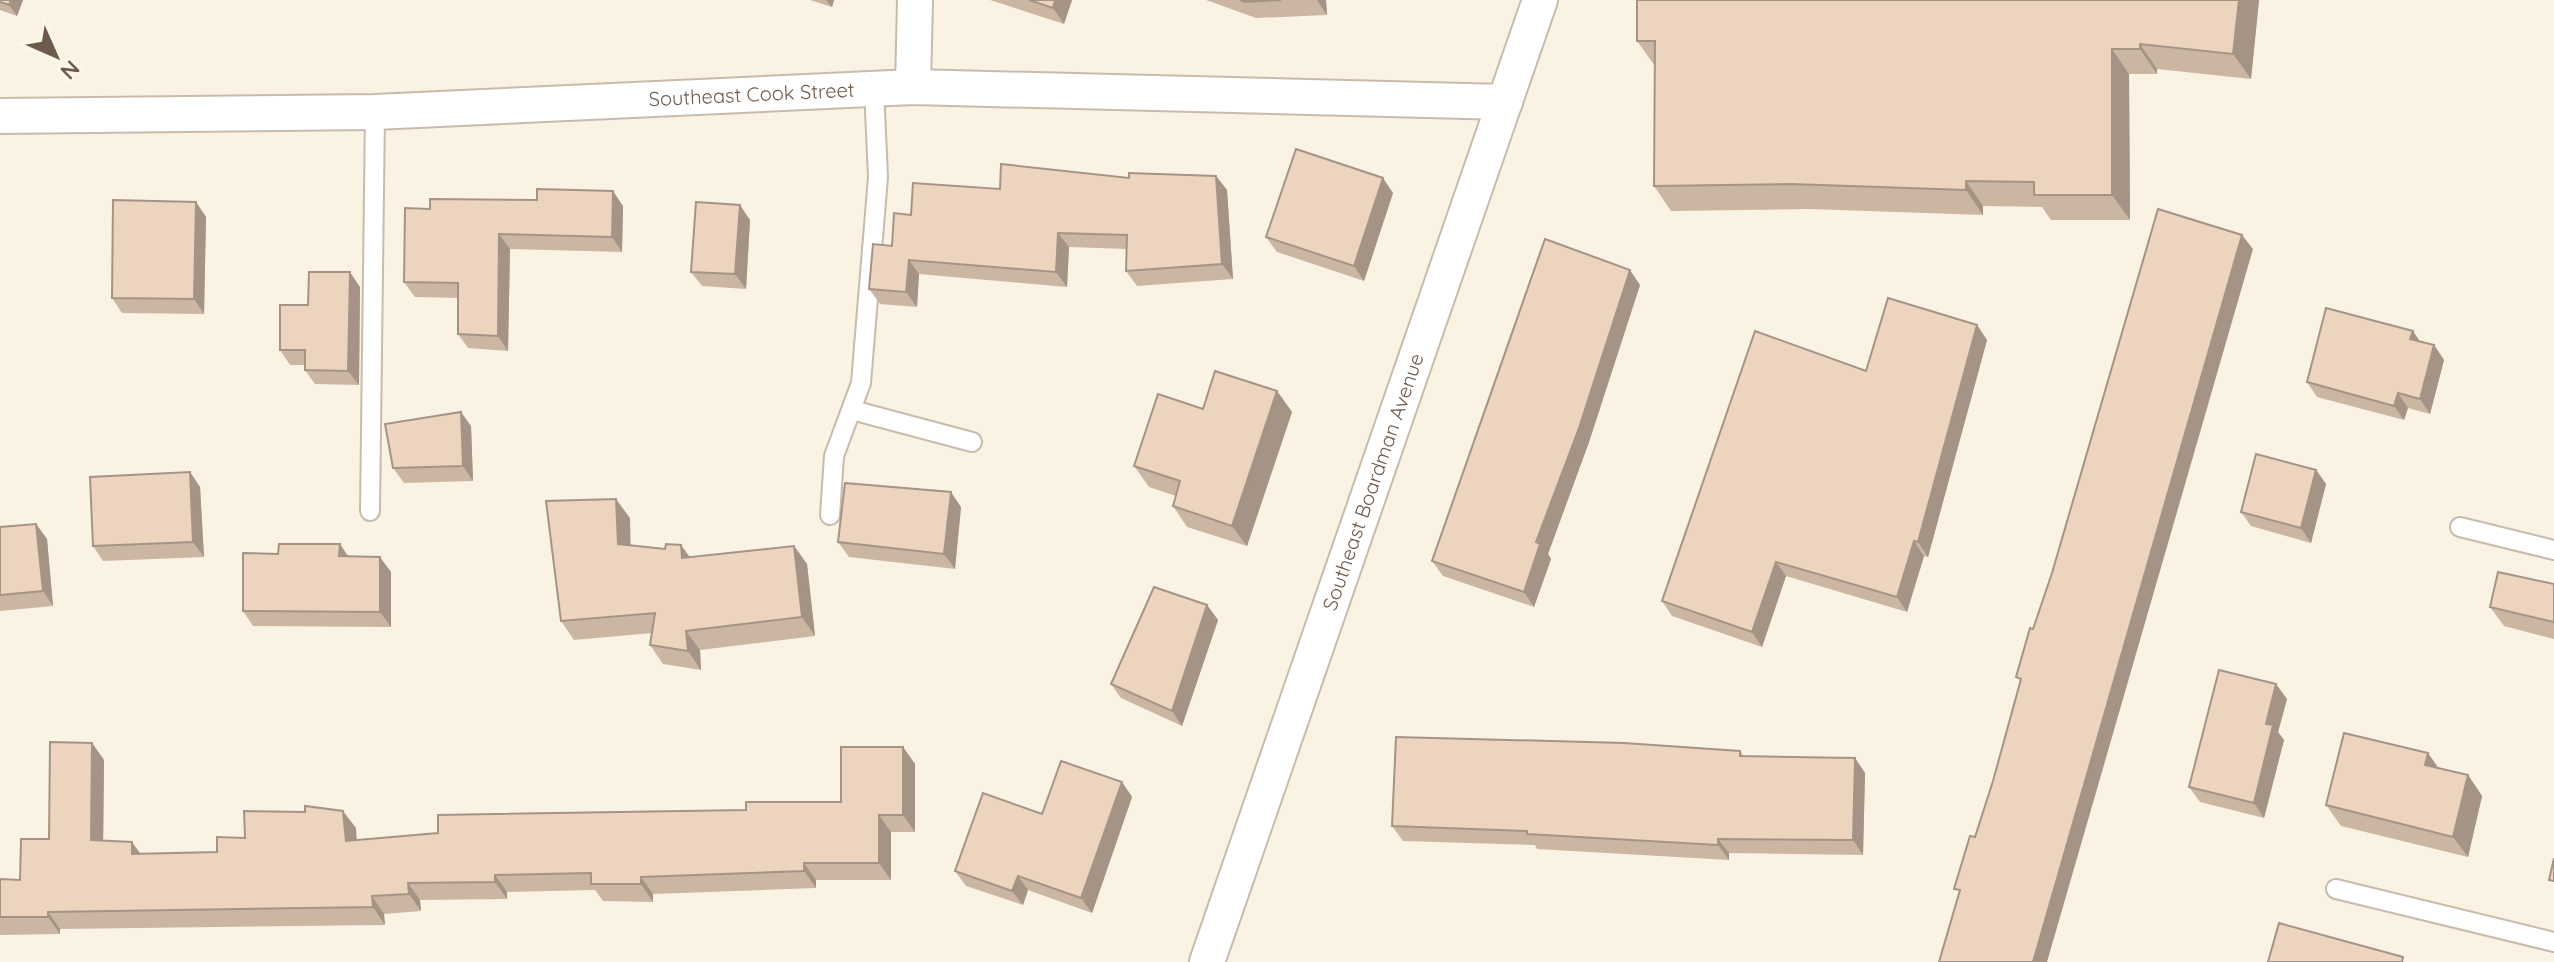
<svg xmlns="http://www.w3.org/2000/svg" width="2554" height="962" font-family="Quicksand,sans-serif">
<rect width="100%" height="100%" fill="#faf3e4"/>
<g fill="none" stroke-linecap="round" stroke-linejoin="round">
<g stroke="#c9bbac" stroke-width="22">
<g id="lane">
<path d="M852,410l120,32"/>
<path d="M370,511l5,-399"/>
<path d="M830,515l4,-59 27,-73 17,-206 -4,-89"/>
<path d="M2460,527l94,23"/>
<path d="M2336,889l218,53"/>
</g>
</g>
<g stroke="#c9bbac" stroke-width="38">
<g id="street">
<path d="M913,87l2,-87"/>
<path id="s1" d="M0,116l375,-4 538,-25 592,15"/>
<path id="s2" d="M1207,962l333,-962"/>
</g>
</g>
<use href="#lane" stroke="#fff" stroke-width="18"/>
<use href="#street" stroke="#fff" stroke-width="34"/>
</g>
<g fill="#cbb6a4">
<path d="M0,0h23l-6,16 -17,-6z"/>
<path d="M810,0h24l-2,7z"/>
<path d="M990,0h82l-8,24z"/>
<path d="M1206,0h120l1,15 -71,3z"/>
<path d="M2259,0l-8,79 -94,-10v5h-28l1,146h-79l-9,-13 -59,-1v9l-174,-6 -138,2 -17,-25 1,-120 -18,-25z"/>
<path d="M1216,176l11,14 6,89 -96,7 -11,-15 1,-22 -58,-2 -2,40 -148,-13 -2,33 -37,-3 -11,-15 23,-43 19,-31 89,-26 129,-11z"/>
<path d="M1393,193l-29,88 -87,-29 -11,-15z"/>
<path d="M196,202l10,15 -2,97 -82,-1 -10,-15z"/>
<path d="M623,206l-1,46 -112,-3 -2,102 -40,-3 -10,-14v-36l-43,-1 -11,-15 26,-73z"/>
<path d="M750,220l-4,69 -44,-3 -11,-14z"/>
<path d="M1640,285l-51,157 -41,112 3,5 -17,48 -91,-31 -11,-15z"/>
<path d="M360,287l-1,98 -44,-1 -10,-14v-5h-15l-10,-15 28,-45z"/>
<path d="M1977,325l10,15 -59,217 -4,-1 -17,56 -121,-36 -24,71 -90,-31 -10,-15 204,-230z"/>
<path d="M2420,341l14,4 10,15 -14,54 -22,-6 -4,12 -87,-23 -10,-15z"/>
<path d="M1277,391l15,21 -45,134 -60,-19 -14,-21 3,-10 -27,-9 -15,-21 69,-57z"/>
<path d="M471,426l2,55 -69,2 -11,-15z"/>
<path d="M2316,470l10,14 -15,59 -60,-17 -10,-14z"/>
<path d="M190,472l10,15 4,70 -101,4 -10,-15z"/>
<path d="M961,507l-6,62 -106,-12 -11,-15z"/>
<path d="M630,518v28l35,3 16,-4 9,12 104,-11 13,18 8,72 -115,14 1,20 -38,-6 -13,-19 2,-12 -78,7 -13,-19z"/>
<path d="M36,524l11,15 6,67 -53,5v-84z"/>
<path d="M348,557l43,15v55l-138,-1 -10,-15z"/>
<path d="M2554,584v55l-50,-13 -14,-19z"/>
<path d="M1207,605l11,15 -36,106 -61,-28 -10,-14z"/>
<path d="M2287,699l-9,33 6,8 -20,78 -64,-16 -11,-15z"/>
<path d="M92,743l12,17 -1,81 38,12 76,-1 28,-14 111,-10v12l485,-38 62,-55 12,17v68h-24v48h-75v8l-163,6v8l-50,-1 -8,-11 -88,2v7l-87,1 1,11 -37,3 1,11 -325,4v5l-60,1v-56l20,1 29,-41z"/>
<path d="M1740,751l4,5 111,2 10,15 -2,82 -134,-2v7l-192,-11 -2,-4 -132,-4 -11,-15z"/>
<path d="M2438,768l30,7 14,21 -14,61 -127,-31 -15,-21z"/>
<path d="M1122,782l10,15 -40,116 -64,-23 -5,15 -57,-19 -11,-15 87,-57z"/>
</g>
<g fill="#a59486">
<path d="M11,0h12l-6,16 -8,-11z"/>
<path d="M826,0h8l-2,7z"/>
<path d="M1055,0h17l-8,24 -11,-16z"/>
<path d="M1317,0h9l1,15z"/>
<path d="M2239,0h20l-8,79 -18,-25z"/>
<path d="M2140,44l17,25v5l-17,-25z"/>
<path d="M2112,49l17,25 1,146 -18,-25z"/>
<path d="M1216,176l11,14 6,89 -11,-15z"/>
<path d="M1383,178l10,15 -29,88 -10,-15z"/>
<path d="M1966,181l17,25v9l-17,-25z"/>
<path d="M613,191l10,15 -1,46 -10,-15z"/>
<path d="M196,202l10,15 -2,97 -10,-15z"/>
<path d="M740,205l10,15 -4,69 -11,-15z"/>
<path d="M1058,233l11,14 -2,40 -11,-15z"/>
<path d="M499,234l11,15 -2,102 -10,-15z"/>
<path d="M2242,235l11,14 -206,713h-14z"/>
<path d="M909,260l10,14 -2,33 -11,-15z"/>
<path d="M1630,270l10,15 -51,157 -41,112 3,5 -17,48 -10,-15 12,-50z"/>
<path d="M350,272l10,15 -1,98 -11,-14z"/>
<path d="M1977,325l10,15 -59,217 -10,-15z"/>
<path d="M2413,331l10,15 -13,-7z"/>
<path d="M2434,345l10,15 -14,54 -10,-15z"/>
<path d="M1277,391l15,21 -45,134 -15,-20z"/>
<path d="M2398,393l10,15 -4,12 -10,-14z"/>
<path d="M461,412l10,14 2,55 -10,-15z"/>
<path d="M2316,470l10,14 -15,59 -10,-15z"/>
<path d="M190,472l10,15 4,70 -11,-15z"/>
<path d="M951,492l10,15 -6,62 -11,-15z"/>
<path d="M616,499l14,19 1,45 -13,-19z"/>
<path d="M36,524l11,15 6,67 -10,-15z"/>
<path d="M1914,541l10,15 -17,56 -10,-15z"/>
<path d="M340,544l10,15 -11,-3z"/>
<path d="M681,545l13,19 -12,-6z"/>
<path d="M794,546l13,18 8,72 -13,-19z"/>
<path d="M380,557l11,15v55l-11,-15z"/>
<path d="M1776,562l10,14 -24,71 -10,-15z"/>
<path d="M1207,605l11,15 -36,106 -10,-15z"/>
<path d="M686,631l14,19 1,20 -13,-19z"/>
<path d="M2276,684l11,15 -9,33 6,8 -20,78 -10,-15 12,-79z"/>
<path d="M92,743l12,17 -1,98 -12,-18z"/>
<path d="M903,747l12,17v68l-12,-17z"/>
<path d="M2428,753l14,20 -17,-8z"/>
<path d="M1855,758l10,15 -2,82 -10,-15z"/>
<path d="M2468,775l14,21 -14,61 -15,-20z"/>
<path d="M1122,782l10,15 -40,116 -11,-15z"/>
<path d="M343,811l13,17 2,30 -12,-17z"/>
<path d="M879,815l12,17v48l-12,-17z"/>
<path d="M1718,839l11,14v7l-11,-15z"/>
<path d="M132,842l12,17 -12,-5z"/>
<path d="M804,863l12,17v8l-12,-17z"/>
<path d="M495,875l12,17v7l-12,-17z"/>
<path d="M1018,876l10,14 -5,15 -11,-14z"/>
<path d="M641,877l12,17v8l-12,-18z"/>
<path d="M408,883l12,17 1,11 -12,-17z"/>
<path d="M372,896l12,18 1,11 -12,-18z"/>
<path d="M48,912l12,17v5l-12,-17z"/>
</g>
<g fill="#ecd4bf" stroke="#a59486" stroke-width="2">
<path d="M0,0h11l-2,5 -9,-3z"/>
<path d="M1029,0h26l-2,8z"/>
<path d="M1240,0h41l-36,2z"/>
<path d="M1637,0h602l-6,54 -93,-10v5h-28v146h-78v-13l-68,-1v9l-175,-6 -137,2 1,-145h-18z"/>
<path d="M1296,149l87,29 -29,88 -88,-29z"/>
<path d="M1001,164l128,14v-5l87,3 6,88 -96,7 1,-36 -69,-2 -2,39 -147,-12 -3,32 -37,-3 4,-45 19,2 2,-33 17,2 2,-32 87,6z"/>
<path d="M537,189l76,2 -1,46 -113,-3 -1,102 -40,-2v-51l-54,-1 1,-74 25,1v-10l107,1z"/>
<path d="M113,200l83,2 -2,97 -82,-1z"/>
<path d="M696,202l44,3 -5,69 -44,-2z"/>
<path d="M2158,209l84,26 -209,727h-94l21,-72 -6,-1 16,-53 5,1 18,-56 28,-102 -5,-2 14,-49 3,1 19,-56z"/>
<path d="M1545,239l85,31 -51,158 -43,114 4,2 -16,48 -92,-31z"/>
<path d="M309,272h41l-2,99 -43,-1v-20h-25v-45h28z"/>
<path d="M1888,298l89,27 -59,217 -4,-1 -17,56 -121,-35 -24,70 -90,-31 93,-270 111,40z"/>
<path d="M2326,308l87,23 -3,8 24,6 -14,54 -22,-6 -4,13 -87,-24z"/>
<path d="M1215,371l62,20 -45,135 -59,-20 7,-25 -46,-15 24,-72 45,15z"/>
<path d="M461,412l2,54 -70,2 -8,-44z"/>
<path d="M2256,454l60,16 -15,58 -60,-16z"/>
<path d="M190,472l3,70 -100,4 -3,-69z"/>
<path d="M845,483l106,9 -7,62 -106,-12z"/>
<path d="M616,499l2,45 47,5 1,-5 15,1 1,13 112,-12 8,71 -116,14 2,20 -38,-6 5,-32 -94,8 -15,-120z"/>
<path d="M36,524l7,67 -43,4v-68z"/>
<path d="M279,544h61l-1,12 41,1v55l-137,-1v-58l35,1z"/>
<path d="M2498,572l56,12v38l-64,-15z"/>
<path d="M1154,587l53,18 -35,106 -61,-27z"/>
<path d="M2219,670l57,14 -10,40 7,1 -19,78 -65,-16z"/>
<path d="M2344,733l84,20 -3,12 43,10 -15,62 -127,-32z"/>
<path d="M1396,737l228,6 116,8v5l115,2 -2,82 -135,-1v6l-191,-11v-3l-135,-5z"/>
<path d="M50,742l42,1 -1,97 41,2v12l85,-2v-15l28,1 -1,-27 61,1v-6l38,5 3,30 92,-8v-18l308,-5v-8h95v-55h62v68h-24v48h-75v8l-163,6v7h-50v-11l-96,2v7l-87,1 1,11 -37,2 1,11 -325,5v5h-48v-38l20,1 1,-41h28z"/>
<path d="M1061,761l61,21 -41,116 -63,-22 -6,15 -57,-20 28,-78 59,21z"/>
<path d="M2554,858v23l-5,-1z"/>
<path d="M2279,923l124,34 -1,5h-134z"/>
</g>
<g text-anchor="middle" stroke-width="7" stroke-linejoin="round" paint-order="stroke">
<g font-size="20" fill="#6f5b4c" stroke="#fdf7ea">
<text dy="7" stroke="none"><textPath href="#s1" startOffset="752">Southeast Cook Street</textPath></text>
<text dy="7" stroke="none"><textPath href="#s2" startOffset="508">Southeast Boardman Avenue</textPath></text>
</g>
</g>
<g transform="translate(56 56) rotate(135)" stroke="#fdf7ea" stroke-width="6" paint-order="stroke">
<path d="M0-6L14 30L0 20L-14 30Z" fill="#6f5b4c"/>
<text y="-12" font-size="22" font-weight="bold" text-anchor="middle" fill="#6f5b4c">N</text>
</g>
</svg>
